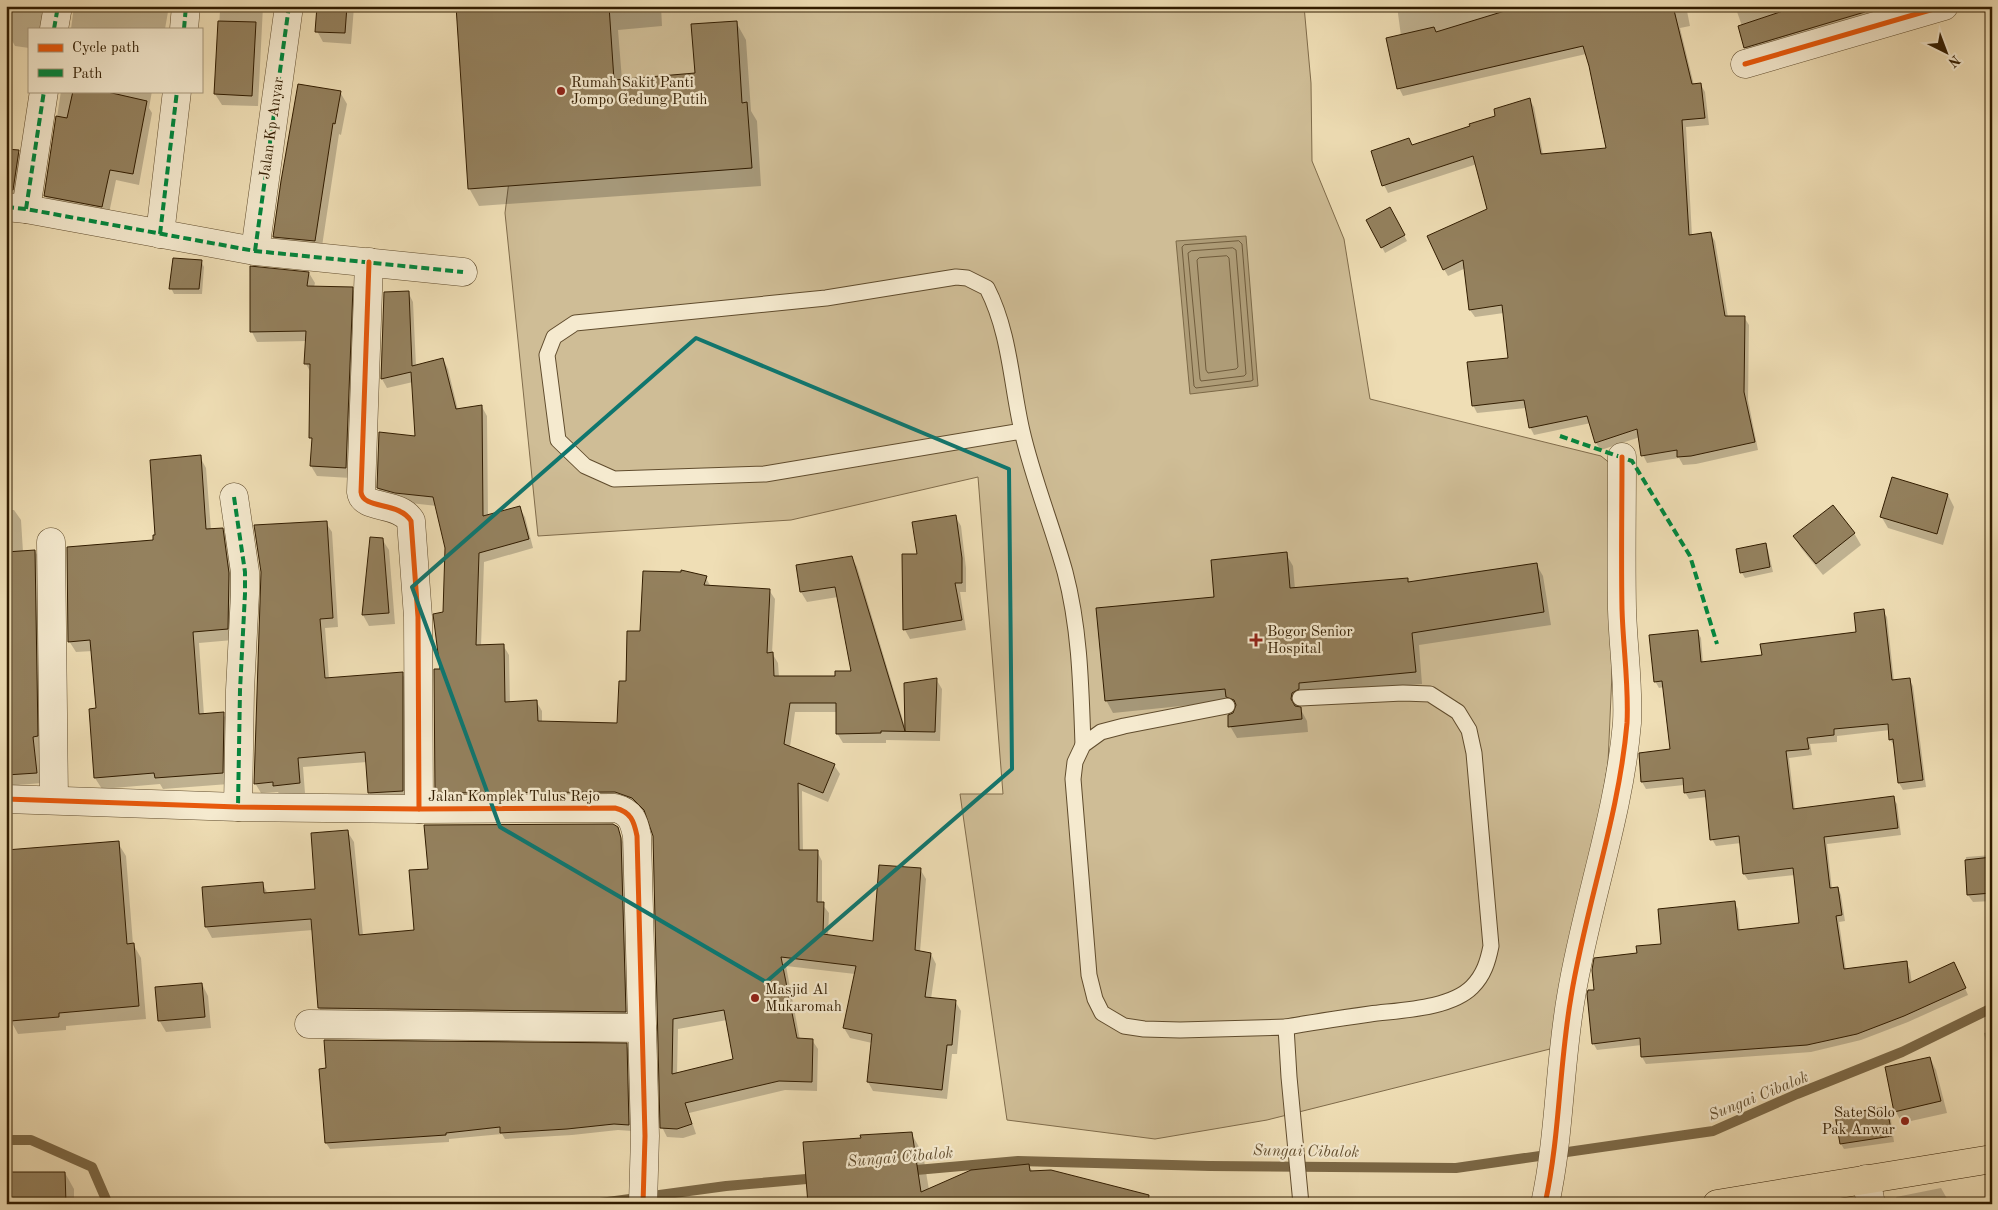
<svg xmlns="http://www.w3.org/2000/svg" width="1998" height="1210" font-family="'Old Standard TT',serif">
<rect width="100%" height="100%" fill="#efdeb5"/>
<filter id="stains"><feTurbulence type="fractalNoise" baseFrequency=".004" numOctaves="4"/><feColorMatrix values="0 0 0 0 .2 0 0 0 0 .09 0 0 0 0 .02 0 0 0 .5 -.17"/></filter>
<radialGradient id="worn" r=".72"><stop offset=".6" stop-color="#630" stop-opacity="0"/><stop offset="1" stop-color="#630" stop-opacity=".3"/></radialGradient>
<path fill="#cfbd96" stroke="#806c4b" d="M562,6h742l7,77 1,78 32,78 26,160 231,57 20,16 -13,291 -46,283 -295,74 -112,19 -148,-19 -47,-326h43l-25,-317 -187,43 -253,16 -33,-323 24,-193z"/>
<path fill="#ae9c77" stroke="#7c6947" d="M1246,236l12,150 -68,8 -14,-153z"/>
<g fill="#0003" fill-rule="evenodd">
<path d="M12,6h41l-7,23h-17v19l-14,-2 -6,-11z"/>
<path d="M74,6h95l-4,23h-94z"/>
<path d="M204,6h59l-5,100 -36,-1 -7,-11 5,-84z"/>
<path d="M318,6h87l-1,4 -50,-3 -3,37 -28,-2 -6,-11z"/>
<path d="M457,6h204l1,20 -44,4 4,50 74,-6 40,-52 10,18 5,71 6,10 4,65 -282,20 -10,-18z"/>
<path d="M1397,6h289l4,20 -10,2 14,57h7l4,7 4,33 -23,2 6,109 18,-3 5,8 13,76h16l5,8 -1,75 10,50 -62,14 -13,1 -4,-7 -32,5 -4,-8 -3,-18 -39,13 -5,-7 -5,-20 -57,12 -4,-8 -4,-19 -49,5 -4,-8 36,-46 -5,-46 -29,4 -5,-7 -4,-42 -18,8 -4,-7 44,-60 -11,-45 -89,29 -4,-8 29,-39 83,-29 33,-18 5,8 9,48 65,-6 -14,-67 -8,-28 -183,42 -4,-8 2,-52z"/>
<path d="M1735,6h182l-166,51 -5,-10 -4,-21z"/>
<path d="M61,91h91l-3,17 3,5 -13,72 -23,-5 -8,38 -57,-11 -6,-11z"/>
<path d="M340,92l7,12 -6,31 -2,-1 -18,119 -40,-5 -7,-11z"/>
<path d="M6,150l12,1 6,10 -6,38 -12,-1z"/>
<path d="M1390,209l17,32 -22,12 -17,-33z"/>
<path d="M201,261l3,6 -2,27h-28l-3,-6z"/>
<path d="M309,273l6,10 -1,4 38,1 6,10 -7,180 -34,-2 -6,-10 2,-25 -2,-4v-64l-5,-9 1,-23 -50,1 -5,-10z"/>
<path d="M408,292l5,10 3,64 27,-7 5,10 10,41 24,-3 5,9 1,100 31,-9 6,10 8,31 -49,14 -3,84 22,-1 6,10 1,48 26,-2 6,10v12l76,1 9,-41 14,-50 65,-55 5,9 58,3 6,9 -3,54 6,10 1,14h58l16,-5 -15,-75 -31,5 -6,-10 -4,-26 55,-8 5,9 48,160 31,-48 6,10 -2,52 -54,-1v3h-43l-6,-10v-21h-42l-5,35 44,18 6,9 -12,28 -26,-11 1,60h14l5,10v43l7,9 -1,23 46,6 46,-73 6,10 -6,73 11,2 5,10 -5,35 24,2 6,10 -4,43h-5l-5,45 -74,-8 -5,-9 4,-39 -22,-5 -6,-10 11,-54 -69,-8 14,74h12l6,9 -1,42 -32,-1 -96,23 7,21 -13,4 -16,-1 -5,-10 -8,-292 -5,-19 -10,-8 -198,-5 -5,-10 10,-245 -9,-42 -36,-4 -17,-4 -6,-10 38,-51 -3,-55 -26,6 -5,-9zM727,1020l7,40 -57,14 1,-45z"/>
<path d="M200,457l6,11 5,62 11,-1 7,11 6,45 -2,55 -34,3 5,72 19,-1 7,11 -1,59 -66,5 -3,-5 -58,5 -7,-11 2,-68 -4,-59 -17,1 -7,-11 85,-100z"/>
<path d="M1948,495l6,12 -11,38 -55,-17 -7,-12z"/>
<path d="M6,510h8l7,10 2,32 12,-1 6,11 2,185h-4l3,36 -36,3z"/>
<path d="M955,516l6,10 5,42v24h-6l6,38 -56,9 -5,-9 13,-74z"/>
<path d="M326,523l6,9 6,95 -13,1 4,51 73,-6 5,10 1,117 -33,2 -6,-10 -2,-30 -64,5 2,26 -25,2 -2,-3 -17,1 -6,-10z"/>
<path d="M1854,533l7,12 -38,30 -22,-27 -6,-11z"/>
<path d="M382,539l7,11 6,74 -26,2 -6,-11z"/>
<path d="M1765,545l3,5 5,22 -28,6 -3,-5z"/>
<path d="M1286,554l7,12 2,23 112,-10 2,4 127,-19 7,12 8,49 -132,20 3,39 -117,11 1,6 -8,7h2l7,13 1,11 -71,6 -7,-12 5,-17 -5,-8 -117,12 -7,-13 109,-102z"/>
<path d="M1883,611l4,6 7,64 15,-2 4,7 13,101 -23,3 -4,-7 -4,-37 -5,-6v-10l-53,6v6l-27,2 2,11 -23,3 6,52 98,-12 4,6 4,31 -74,9 5,45 6,-1 3,7 4,26 -6,1 7,48 60,-7 4,7 2,14 45,-14 11,25 -60,27 -47,18 -50,12 -165,12 -4,-7v-12l-45,5 -4,-7 2,-52 43,-36 24,-10 72,-43 4,7 2,22 61,-7 -6,-49 -47,5 -4,-6 -3,-31 -25,3 -4,-7 -5,-42 -18,2 -4,-7 -1,-7 -38,4 -4,-7 -1,-28 30,-4 -7,-63 -5,1 -4,-7 42,-50 4,7 2,25 60,-7 94,-23z"/>
<path d="M615,826l12,24 4,173 -306,-4 -6,-11 -6,-78 -101,8 -6,-11 56,-44 6,11 48,-4 31,-59 7,11 9,93 52,-4 14,-61z"/>
<path d="M118,843l8,13 7,88 8,14 5,61 -80,7v4l-48,4 -7,-13 -5,-59z"/>
<path d="M1992,855v46l-19,1 -5,-7 -2,-38z"/>
<path d="M202,984l6,12 3,32 -45,4 -7,-12z"/>
<path d="M1992,1031v37l-8,-35z"/>
<path d="M626,1045l4,6 2,80 -14,-1 -46,5 -67,4 -3,-5 -53,5v3l-119,7 -4,-6z"/>
<path d="M1930,1058l6,12 11,43 -45,10 -6,-11z"/>
<path d="M1887,1108l3,5 4,29 -50,7 -3,-5z"/>
<path d="M911,1133l12,21 6,36 100,-24 4,6 85,16 -309,16 53,-65z"/>
<path d="M65,1173l9,16v15h-68z"/>
<path d="M1941,1188l9,16h-52l-2,-7z"/>
</g>
<g fill="none" stroke-linecap="round" stroke-linejoin="round">
<g stroke="#705c3c" stroke-width="1">
<path d="M1239,241l3,3 11,136 -2,1 -55,7 -2,-2 -12,-139 2,-2z"/>
<path d="M1233,248l3,2 10,124 -2,2 -43,5 -1,-2 -12,-126 3,-2z"/>
<path d="M1227,256l2,2 9,109 -2,2 -28,4 -2,-3 -9,-110 2,-2z"/>
</g>
<g stroke="#7c6947" stroke-width="10">
<path d="M6,1140h25l61,27 16,37"/>
<path d="M905,1171l113,-10 192,5 246,2 257,-37 84,-37 105,-42 90,-44"/>
<path d="M593,1204l133,-18 92,-8"/>
</g>
</g>
<g fill="#94815e" stroke="#311c00" fill-rule="evenodd">
<path d="M317,6h30l-2,27 -30,-1z"/>
<path d="M456,6h153l5,74 81,-7 -4,-49 46,-3 5,82 5,-1 5,66 -284,21z"/>
<path d="M1521,6h152l19,78 9,-1 4,35 -23,2 7,115 22,-3 14,84h20l-1,76 11,50 -64,14 -14,1v-7l-36,6 -4,-27 -42,14 -8,-27 -58,12 -5,-28 -52,6 -5,-44 41,-4 -6,-53 -33,5 -6,-50 -20,10 -16,-34 60,-27 -14,-53 -91,30 -11,-35 38,-13 3,7 58,-19 -1,-2 26,-8 -1,-7 36,-11 11,56 65,-6 -17,-82 -6,-20 -186,43 -11,-51 48,-11 2,5z"/>
<path d="M1798,6h66l1,6 -121,36 -6,-22z"/>
<path d="M218,21l38,1 -4,74 -38,-2z"/>
<path d="M298,84l43,7 -6,33 -2,-1 -18,118 -42,-4 8,-56z"/>
<path d="M73,91h30l44,10 -14,73 -23,-4 -8,37 -58,-11 12,-80 11,2z"/>
<path d="M6,149l13,1 -6,40 -7,-1z"/>
<path d="M1390,207l15,28 -24,13 -15,-28z"/>
<path d="M173,258l29,2 -3,29h-30z"/>
<path d="M250,266l59,6 -2,14 46,1 -7,181 -36,-2 2,-28h-3l1,-74h-6l2,-33 -56,1z"/>
<path d="M409,291l3,75 31,-8 13,51 26,-4 1,111 37,-10 9,33 -50,14 -3,92 28,-1 1,58 32,-2 1,21 79,2 2,-42h7l1,-50h13l3,-60 38,1v-2l26,6 -3,9 66,4 -3,64 6,-1 1,24h61v-5h16l-16,-84 -35,5 -4,-27 56,-9 53,175 -1,-48 33,-5 -2,54 -54,-1v2l-45,1v-31h-46l-6,41 51,20 -12,29 -25,-10 1,67h19l-1,52h7l-1,32 50,7 6,-76 42,3 -6,82 16,3 -6,44 31,3 -4,45h-5l-5,45 -75,-8 5,-48 -29,-6 13,-62 -75,-9 16,81 16,1 -1,43 -33,-1 -94,22 7,21 -15,5 -17,-1 -7,-292 -9,-26 -12,-12 -17,-6 -180,1 -1,-124h6l-7,-55 10,-2 2,-64 -12,-51 -38,-4 -18,-5 2,-56 36,4 -4,-64 -30,7 3,-87zM724,1010l9,49 -61,15 1,-55z"/>
<path d="M201,455l5,74 17,-1 6,45 -1,56 -35,3 6,82 25,-2 -1,61 -68,5 -1,-5 -60,5 -5,-69 7,-1 -6,-68 -22,2 -1,-95 86,-7v-5h2l-5,-75z"/>
<path d="M1892,477l56,17 -11,40 -57,-17z"/>
<path d="M1833,505l22,28 -39,31 -23,-28z"/>
<path d="M956,515l6,43v25h-7l7,37 -59,10 -1,-76h15l-5,-32z"/>
<path d="M327,521l6,97 -13,1 5,59 78,-6v119l-35,2 -3,-41 -67,6 2,25 -27,3v-4l-19,2 7,-212 -7,-47z"/>
<path d="M370,537l13,1 6,75 -27,2z"/>
<path d="M1766,543l4,24 -30,6 -4,-24z"/>
<path d="M35,550l3,186 -5,1 4,36 -31,2v-223z"/>
<path d="M1287,552l3,36 118,-10v4l129,-19 7,49 -132,21 4,39 -117,11v6l-7,4 -1,6 4,7 6,1 1,12 -74,8v-12l5,-2 3,-8 -2,-5 -8,-3 -1,-8 -120,12 -9,-93 118,-11 -3,-37z"/>
<path d="M1884,609l8,71 18,-2 13,102 -25,3 -5,-44 -4,1 -1,-16 -54,5v6l-27,3 2,11 -23,2 7,58 101,-13 4,32 -74,9 6,51 8,-1 4,28 -6,1 8,53 63,-8 2,22 45,-21 12,26 -62,28 -47,18 -50,11 -166,12 -1,-19 -48,6 -5,-50 1,-4h6l-2,-20 2,-12 43,-5 -1,-7 25,-2 -3,-35 77,-8 3,29 61,-7 -6,-55 -50,6 -4,-38 -29,4 -5,-50 -21,3 -1,-15 -42,4 -2,-29 31,-4 -8,-68 -8,1 -5,-47 49,-5 3,32 61,-7 -2,-11 96,-12 -2,-19z"/>
<path d="M613,824l5,3 3,11 5,174 -308,-4 -7,-89 -106,8 -3,-40 61,-5 1,11 51,-4 -4,-56 37,-3 11,105 55,-5 -5,-60 19,-1 -4,-44z"/>
<path d="M119,841l8,103 7,-1 5,63 -80,7v4l-49,4 -4,-43v-128z"/>
<path d="M1992,857v36l-25,2 -2,-35z"/>
<path d="M202,983l3,34 -47,4 -3,-34z"/>
<path d="M324,1040l303,3 2,82 -15,-1 -47,5 -67,4v-6l-54,6v2l-121,8 -6,-74 7,-1z"/>
<path d="M1930,1057l11,44 -47,11 -9,-45z"/>
<path d="M1887,1107l5,29 -52,8 -5,-29z"/>
<path d="M912,1132l9,60 50,-22 58,-6 1,7 21,-1 98,25 -1,9h-340l-5,-62 58,-4 -1,-3z"/>
<path d="M6,1172h59l1,32h-60z"/>
</g>
<g fill="none" stroke-linecap="round" stroke-linejoin="round">
<g stroke="#604c2d" stroke-width="17">
<g id="lane">
<path d="M1022,431l-257,43 -151,5 -29,-13 -27,-26 -11,-85 7,-18 21,-14 251,-25 130,-21 11,1 20,10c23,45 24,95 35,143 11,48 30,94 43,141 15,57 16,115 18,173"/>
<path d="M1227,706l-103,20 -23,6 -18,13 -8,17 -2,17 16,196 6,24 7,14 22,13 20,3 36,1 106,-3 3,50 12,127"/>
<path d="M1286,1027c28,-5 56,-9 84,-13 30,-4 80,-5 102,-27 12,-12 16,-26 19,-41l-17,-193 -5,-23 -11,-18 -28,-18 -27,-1 -103,5"/>
</g>
</g>
<g stroke="#604c2d" stroke-width="29">
<g id="street">
<path d="M54,29l4,-23"/>
<path d="M184,29l2,-23"/>
<path d="M1745,64l199,-58"/>
<path d="M6,207l20,2 229,42 208,21"/>
<path d="M26,209l18,-118"/>
<path d="M160,234l17,-143"/>
<path d="M255,251l34,-245"/>
<path d="M369,262l-8,230c2,18 38,9 50,29l7,96 1,192"/>
<path d="M234,497l11,75v22l-5,96 -2,117"/>
<path d="M51,542l3,257"/>
<path d="M6,799l232,8 181,2 196,-1c16,4 19,13 22,28l8,300 -2,68"/>
<path d="M309,1024l333,4"/>
<path d="M1866,1179l5,25"/>
<path d="M1545,1204c15,-69 14,-138 26,-207 15,-92 48,-181 56,-274 2,-38 -4,-76 -5,-114 -1,-50 0,-101 0,-152"/>
</g>
</g>
<g stroke="#311c00" stroke-width="29">
<path id="highway" d="M1717,1204l275,-45"/>
</g>
<use href="#lane" stroke="#f5eacf" stroke-width="15"/>
<use href="#street" stroke="#f5eacf" stroke-width="28"/>
<use href="#highway" stroke="#efdeb5" stroke-width="28"/>
<g stroke="#00873e" stroke-width="4" stroke-dasharray="8 4" stroke-linecap="butt">
<path d="M54,29l4,-23"/>
<path d="M184,29l2,-23"/>
<path d="M6,207l20,2 229,42 208,21"/>
<path d="M26,209l18,-118"/>
<path d="M160,234l17,-143"/>
<path d="M255,251l34,-245"/>
<path d="M1560,436l72,25 58,95 27,88"/>
<path d="M234,497l11,75v22l-5,96 -2,117"/>
</g>
<g stroke="#f5eacf" stroke-width="8">
<g id="cycleway">
<path d="M1745,64l199,-58"/>
<path d="M369,262l-8,230c2,18 38,9 50,29l7,96 1,192"/>
<path d="M6,799l232,8 181,2 196,-1c16,4 19,13 22,28l8,300 -2,68"/>
<path d="M1545,1204c15,-69 14,-138 26,-207 15,-92 48,-181 56,-274 2,-38 -4,-76 -5,-114 -1,-50 0,-101 0,-152"/>
</g>
</g>
<use href="#cycleway" stroke="#e8590c" stroke-width="5"/>
</g>
<path fill="none" stroke="#0f766e" stroke-width="4" stroke-linejoin="round" d="M696,338l313,131 3,300 -246,213 -266,-155 -88,-240z"/>
<g fill="#8f2418" stroke="#f5eacf" stroke-width="2">
<circle cx="561" cy="91" r="5"/>
<path d="M1253.5 632.5h5v5h5v5h-5v5h-5v-5h-5v-5h5z"/>
<circle cx="755" cy="998" r="5"/>
<circle cx="1905" cy="1121" r="5"/>
</g>
<g text-anchor="middle" stroke-width="4.5" stroke-linejoin="round" paint-order="stroke">
<g font-size="15" fill="#311c00" stroke="#f5eacf" text-anchor="start">
<text x="571" y="87">Rumah Sakit Panti<tspan x="571" dy="17">Jompo Gedung Putih</tspan></text>
<text x="1267" y="636">Bogor Senior<tspan x="1267" dy="17">Hospital</tspan></text>
<text x="765" y="994">Masjid Al<tspan x="765" dy="17">Mukaromah</tspan></text>
<text x="1895" y="1117" text-anchor="end">Sate Solo<tspan x="1895" dy="17">Pak Anwar</tspan></text>
</g>
<g font-size="15" fill="#311c00" stroke="#f5eacf">
<text transform="translate(271 128) rotate(-82)" y="5">Jalan Kp Anyar</text>
<text x="514" y="801">Jalan Komplek Tulus Rejo</text>
</g>
<g font-size="16" font-style="italic" fill="#634f30" stroke="#f5eacf">
<text transform="translate(1758 1095) rotate(-22)" y="6">Sungai Cibalok</text>
<text transform="translate(1306 1150) rotate(1)" y="6">Sungai Cibalok</text>
<text transform="translate(900 1156) rotate(-5)" y="6">Sungai Cibalok</text>
</g>
</g>
<rect width="1998" height="1210" fill="none" stroke="#efdeb5" stroke-width="25"/>
<rect x="8" y="8" width="1983" height="1195" fill="none" stroke="#311c00" stroke-width="2.5"/>
<rect x="12" y="12" width="1973" height="1185" fill="none" stroke="#311c00"/>
<rect x="28" y="28" width="175" height="65" fill="#f5eacf" stroke="#a7987c"/>
<rect x="38" y="44" width="25" height="8" fill="#e8590c" stroke="#a7987c"/>
<text x="72" y="52" font-size="15" fill="#311c00">Cycle path</text>
<rect x="38" y="69" width="25" height="8" fill="#00873e" stroke="#a7987c"/>
<text x="72" y="78" font-size="15" fill="#311c00">Path</text>
<g transform="translate(1946 52) rotate(138)" stroke="#f5eacf" stroke-width="4" paint-order="stroke">
<path d="M0-4L9 19L0 12L-9 19Z" fill="#311c00"/>
<text y="-8" font-size="14" font-weight="bold" text-anchor="middle" fill="#311c00">N</text>
</g>
<rect width="100%" height="100%" filter="url(#stains)"/>
<rect width="100%" height="100%" fill="url(#worn)"/>
</svg>
